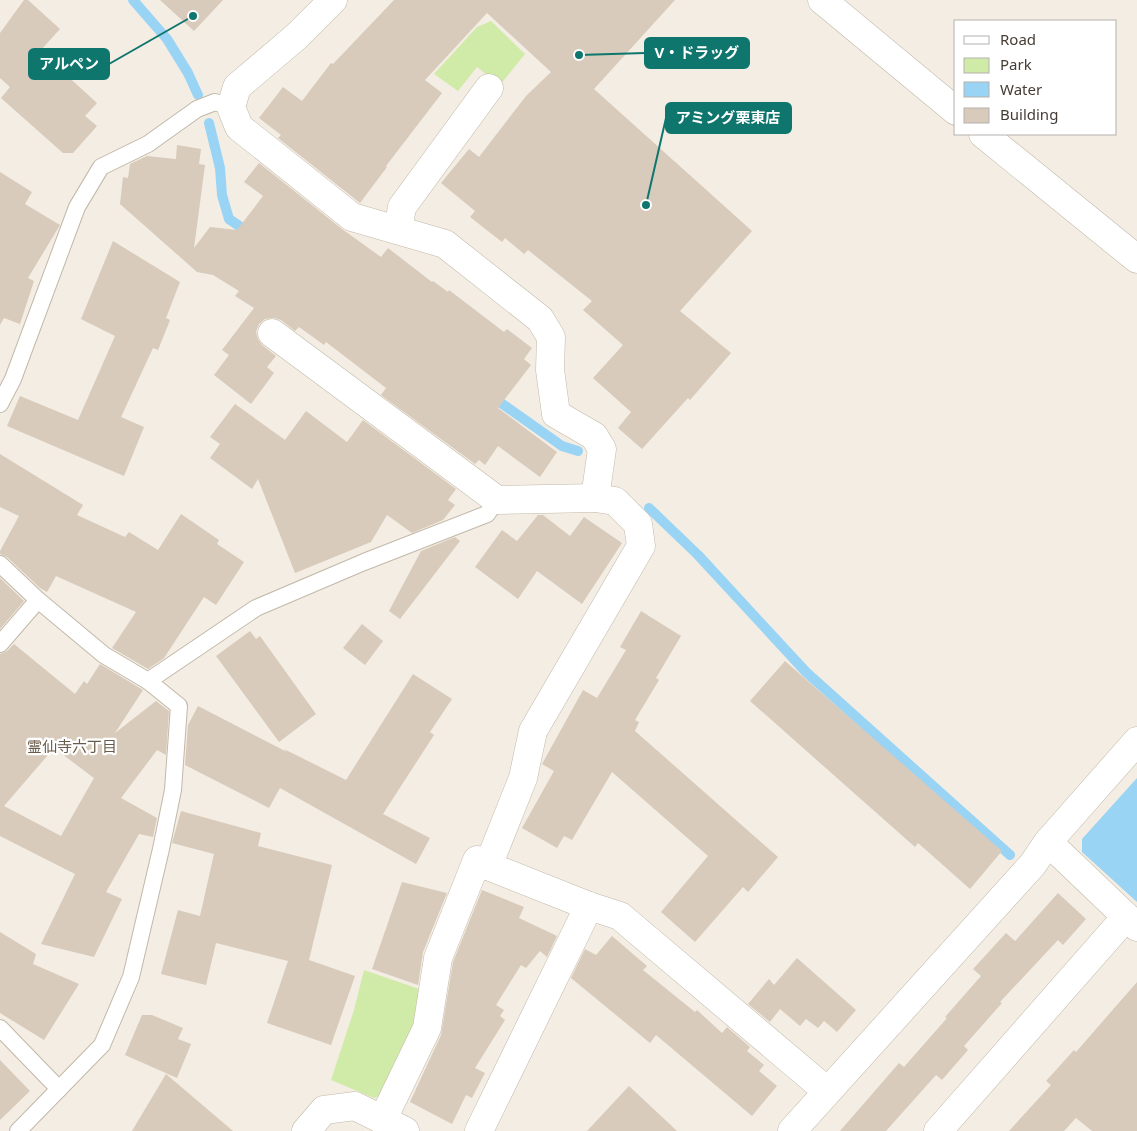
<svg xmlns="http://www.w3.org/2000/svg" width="1137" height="1131" font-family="'Noto Sans','Noto Sans JP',sans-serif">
<rect width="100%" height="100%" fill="#f3ede3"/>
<g fill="#d0eba8">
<path d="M491,21l34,33 -25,31 -23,-18 -19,24 -24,-17 43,-47z"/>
<path d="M364,970l61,21 -6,38 -28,63 -17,6 -43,-18 23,-70z"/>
</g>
<path fill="#9ad4f5" d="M1137,778v124l-55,-50v-13z"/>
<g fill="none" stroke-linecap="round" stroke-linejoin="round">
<g stroke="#9ad4f5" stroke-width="10">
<path d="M133,0l34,39 21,34 10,22"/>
<path d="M209,123l11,45 2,27 7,24 22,15"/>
<path d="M491,396l71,50 16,5"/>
<path d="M649,508l49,47 108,117 204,183"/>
</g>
</g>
<g fill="#d8cbbb" fill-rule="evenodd">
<path d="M24,0h4l32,29 -20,22 57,52 -12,13 12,10 -24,27h-10l-62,-55 9,-11 -10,-9v-45z"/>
<path d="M160,0h63l-29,31z"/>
<path d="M394,0h281l-81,89 158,142 -72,80 51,42 -41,47 -2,-2 -46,51 -24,-21 13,-16 -38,-34 30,-33 -40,-35 9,-9 -64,-51 -4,4 -19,-16 -3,4 -32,-25 5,-6 -34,-28 28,-34 10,8 47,-61 25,-24 -64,-59 -62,67 17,13 -56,73 1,1 -27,36 -82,-65 3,-3 -22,-17 24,-31 19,14 29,-38 2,1z"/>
<path d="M177,145l24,4 -2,15 6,1 -11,83 16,-21 27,3 26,-34 -19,-14 15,-19 83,66 39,28 7,-9 44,34 1,-1 15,11 1,-2 55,42 3,-3 25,19 -8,11 7,6 -33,43 59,44 -17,25 -42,-31 -13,19 -6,-5 -4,4 -94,-69 5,-7 -60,-46 -2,3 -25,-18 -4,4 -14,-11 -7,-2 -9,1 -6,5 -3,8 2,7 4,6 14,11 -9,11 7,6 -23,31 -37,-29 15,-20 -7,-5 32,-42 -19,-12 4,-5 -26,-16 -16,-3 -77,-68 3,-27 5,1 2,-14 17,-8 29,3z"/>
<path d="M0,172l32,20 -7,12 35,21 -32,53 6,3 -14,43 -16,-6 -4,7z"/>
<path d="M113,241l67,41 -14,36 4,2 -12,30 -5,-2 -32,69 23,10 -20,49 -117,-50 13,-30 58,24 37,-84 -34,-17z"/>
<path d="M235,404l50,36 21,-29 41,31 16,-22 93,69 -8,11 7,5 -12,15 -31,13 -25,-18 -16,27 -76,31 -37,-94 -6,10 -42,-31 10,-14 -10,-7z"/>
<path d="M0,454l83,51 -6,10 48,22 4,-5 29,18 23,-36 38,26 -2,4 27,18 -28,43 -12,-8 -40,61 -16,11 -36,-21 24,-36 -80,-36 -9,16 -7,-4 -33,-31 -7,-3v-3l19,-35 -19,-9z"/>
<path d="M538,515h5l27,21 14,-19 38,26 -40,61 -45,-33 -19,28 -43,-32 27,-37 15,11z"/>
<path d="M455,537l5,4 -60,78 -11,-8 32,-60z"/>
<path d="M0,578l24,23 -24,28z"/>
<path d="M641,611l40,25 -25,42 3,2 -24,40 4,2 -4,9 143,126 -30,35 -5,-5 -48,55 -34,-30 47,-56 -96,-84 -40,68 -8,-4 -7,12 -35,-20 32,-57 -12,-7 41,-74 14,8 29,-48 -6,-3z"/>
<path d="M362,624l21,17 -18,24 -22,-17z"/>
<path d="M250,631l6,8 4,-3 56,78 -37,28 -63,-86z"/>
<path d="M14,644l61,50 9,-13 3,3 13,-20 43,26 -28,43 41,-32 13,10 -3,44 -9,-5 -36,48 36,20 -4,19 -14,-3 -33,58 16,7 -28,58 -53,-13 34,-70 -75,-38v-182l7,-3zM54,748l40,30 -33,58 -57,-30z"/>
<path d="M785,661l217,190 -32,38 -52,-46 -3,4 -165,-146z"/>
<path d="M413,674l39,25 -22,33 4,3 -51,79 47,24 -14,26 -136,-76 -11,20 -84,-43 3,-40 10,-19 89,46 -3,-3 62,31z"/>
<path d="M181,811l80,22 -3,13 74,19 -23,95 46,16 -24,69 -64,-22 21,-62 -72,-18 -10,42 -45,-11 17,-64 22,6 14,-62 -42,-11z"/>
<path d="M402,882l45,11 -24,59 -5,33 -46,-16z"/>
<path d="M482,890l42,17 -5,11 38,18 -10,21 -7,-6 -14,17 -5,-3 -25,40 8,5 -4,6 5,4 -30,48 10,5 -13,25 -6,-3 -14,29 -42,-22 31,-67 12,-73z"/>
<path d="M1058,893l28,26 -23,26 -5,-5 -58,62 2,1 -38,43 4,4 -26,30 -6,-5 -50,56h-46l59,-68 5,4 43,-49 -2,-1 36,-41 -8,-7 33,-36 9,8z"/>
<path d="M0,932l36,22 -3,10 46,20 -35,56 -44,-27z"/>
<path d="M612,936l35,30 -4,4 52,42 2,-2 25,23 5,-6 23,20 -3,4 17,14 -5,6 18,15 -25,30 -96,-81 -6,8 -79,-65 14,-29 11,6z"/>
<path d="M797,958l59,52 -19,22 -13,-11 -6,7 -12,-9 -6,7 -20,-17 -10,13 -22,-18 21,-25 5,6z"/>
<path d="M1137,982v149h-45l-16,-13 -12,13h-55l42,-46 -5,-4 28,-31 2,2z"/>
<path d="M142,1015h10l31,13 -5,11 13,5 -14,34 -52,-23z"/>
<path d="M0,1060l30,31 -30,29z"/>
<path d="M166,1074l67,57h-101z"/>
<path d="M629,1086l48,45h-90z"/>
</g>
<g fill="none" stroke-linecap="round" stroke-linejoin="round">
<g stroke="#c2b8a8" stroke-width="18">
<g id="service">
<path d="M0,404l13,-25 64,-172 24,-40 47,-23 49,-35 18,-7 16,5"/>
<path d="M0,564l38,36 66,55 44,26 31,25 -6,84 -12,59 -30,128 -29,68 -84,86"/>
<path d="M0,644l38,-44"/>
<path d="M148,681l108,-73 108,-46 123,-48 10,-14"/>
<path d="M0,1028l59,61"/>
</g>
</g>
<g stroke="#c2b8a8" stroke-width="29">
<g id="minor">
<path d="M333,0l-36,36 -60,51 -6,20 8,20 113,90 93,27 95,75 11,18 -1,33 6,44 38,22 8,13 -7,49"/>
<path d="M398,230l4,-23 87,-119"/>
<path d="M272,333l225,167 98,-2 20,3 23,23 3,22 -108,185 -10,47 -35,88 101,40 31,10 207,175"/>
<path d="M1048,842l89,85"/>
<path d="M383,1119l44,-91 11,-70 39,-98 11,6"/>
<path d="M306,1131l18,-21 31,-4 50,25"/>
<path d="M479,1131l110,-225"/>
<path d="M792,1131l241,-267 15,-22 89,-101"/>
<path d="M938,1131l188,-214"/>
</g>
</g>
<g stroke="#c2b8a8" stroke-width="29">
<g id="tertiary">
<path d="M822,0l134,111"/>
<path d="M983,134l154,125"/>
</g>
</g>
<use href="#service" stroke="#fff" stroke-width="16"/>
<use href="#minor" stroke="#fff" stroke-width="28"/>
<use href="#tertiary" stroke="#fff" stroke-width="28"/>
</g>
<g text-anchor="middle" stroke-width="4.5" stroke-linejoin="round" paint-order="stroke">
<g font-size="15" fill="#695b49" stroke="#fff">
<text x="72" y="752">霊仙寺六丁目</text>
</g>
</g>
<path fill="none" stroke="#0f766e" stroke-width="2" d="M579 55L645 53M193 16L109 64M646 205L666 118"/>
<g fill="#0f766e" stroke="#fff" stroke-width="2">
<circle cx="579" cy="55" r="5"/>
<circle cx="193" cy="16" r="5"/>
<circle cx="646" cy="205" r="5"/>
</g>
<g fill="#0f766e" stroke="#0f766e" stroke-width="2">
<rect x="645" y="38" width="104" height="30" rx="5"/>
<rect x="29" y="49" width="80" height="30" rx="5"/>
<rect x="666" y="103" width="125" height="30" rx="5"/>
</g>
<g font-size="15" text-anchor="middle" font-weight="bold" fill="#fff">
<text x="697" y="58">V・ドラッグ</text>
<text x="69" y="69">アルペン</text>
<text x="728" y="123">アミング栗東店</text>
</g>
<rect x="954" y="20" width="162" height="115" fill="#ffffff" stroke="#b5b1ad"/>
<rect x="964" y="36" width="25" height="8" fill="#ffffff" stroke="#b5b1ad"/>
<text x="1000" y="45" font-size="15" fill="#453d33">Road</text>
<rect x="964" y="58" width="25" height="15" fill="#d0eba8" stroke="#b5b1ad"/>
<text x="1000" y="70" font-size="15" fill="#453d33">Park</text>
<rect x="964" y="82" width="25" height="15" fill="#9ad4f5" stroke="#b5b1ad"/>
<text x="1000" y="95" font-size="15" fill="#453d33">Water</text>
<rect x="964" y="108" width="25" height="15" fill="#d8cbbb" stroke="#b5b1ad"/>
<text x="1000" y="120" font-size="15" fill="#453d33">Building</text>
</svg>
